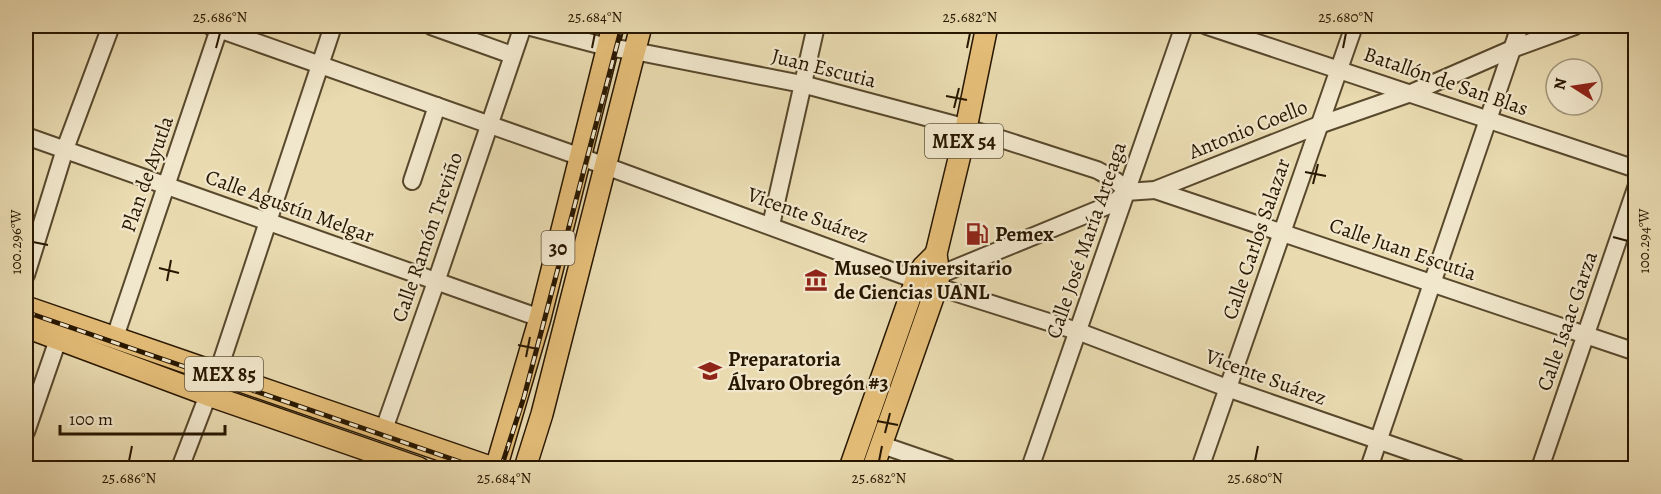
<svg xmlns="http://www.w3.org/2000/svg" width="1661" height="494" font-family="Alegreya,serif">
<rect width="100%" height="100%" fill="#e9dab0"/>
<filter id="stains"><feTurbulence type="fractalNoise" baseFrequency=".00333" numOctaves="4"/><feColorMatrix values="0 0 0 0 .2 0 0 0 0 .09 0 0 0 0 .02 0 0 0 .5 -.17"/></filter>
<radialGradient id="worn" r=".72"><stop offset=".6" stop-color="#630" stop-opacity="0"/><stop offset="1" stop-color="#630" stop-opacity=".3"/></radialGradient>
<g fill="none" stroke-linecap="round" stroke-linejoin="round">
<g stroke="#58482c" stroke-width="20">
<g id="minor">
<path d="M210,26l371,131 335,123 161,51 150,57 231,80"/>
<path d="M431,26l81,29"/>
<path d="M527,26l80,21 27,4 168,33 165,44 130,42c11,6 23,11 29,22"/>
<path d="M1207,26l429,143"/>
<path d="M26,136l514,182"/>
<path d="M412,181l25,-75"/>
<path d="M1155,190l481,162"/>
<path d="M771,225l45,-199"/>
<path d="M26,275l39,-126 46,-123"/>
<path d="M939,275l158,-65 17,-7 12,-11 29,-2 164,-65 92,-32 101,-44 63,-23"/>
<path d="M115,337l105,-311"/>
<path d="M218,372l115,-346"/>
<path d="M26,432l36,-104"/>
<path d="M383,432l53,-150 87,-256"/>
<path d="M882,445l67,23"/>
<path d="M180,468l28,-73"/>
<path d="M1030,468l154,-442"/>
<path d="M1200,468l154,-442"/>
<path d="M1369,468l151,-442"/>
<path d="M1540,468l96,-280"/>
</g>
</g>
<g stroke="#281700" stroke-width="24">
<g id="major">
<path d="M26,307l467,161"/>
<path d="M26,327l182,68 211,73"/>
<path d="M496,468l44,-150 73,-292"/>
<path d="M525,468l17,-54 99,-388"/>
<path d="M850,468l66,-188 7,-13 13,-13"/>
<path d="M873,468l64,-182 2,-11 -3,-21 28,-116 23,-112"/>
</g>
</g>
<use href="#minor" stroke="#f1e7cc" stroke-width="16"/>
<use href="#major" stroke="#e4bd78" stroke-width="21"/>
<g stroke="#281700" stroke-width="5">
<g id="rail">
<path d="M26,312l452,156"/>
<path d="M501,468l23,-71 98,-371"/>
</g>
</g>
<use href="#rail" stroke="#f1e7cc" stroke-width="3" stroke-dasharray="9" stroke-linecap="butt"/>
</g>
<path fill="none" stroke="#281700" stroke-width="2" d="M216,48l4,-15M592,48l3,-15M967,48l3,-15M1343,48l3,-15M946,96l21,4M954,108l5,-20M1305,172l21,4M1313,184l5,-20M1613,237l15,4M33,242l15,3M159,268l20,5M167,281l4,-21M518,345l20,4M526,357l4,-20M877,421l21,4M885,433l5,-20M129,461l3,-15M504,461l3,-15M879,461l3,-15M1255,461l3,-15"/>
<defs>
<g id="fuel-bare" transform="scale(1.8)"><path d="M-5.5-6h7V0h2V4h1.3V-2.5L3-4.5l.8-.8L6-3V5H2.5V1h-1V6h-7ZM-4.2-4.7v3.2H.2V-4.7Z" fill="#8f2418" stroke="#f1e7cc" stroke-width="2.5" paint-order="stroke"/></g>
<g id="museum-bare" transform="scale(1.8)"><path d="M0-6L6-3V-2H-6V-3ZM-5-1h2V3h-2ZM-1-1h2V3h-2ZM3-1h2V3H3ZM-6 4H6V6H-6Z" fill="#8f2418" stroke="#f1e7cc" stroke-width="2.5" paint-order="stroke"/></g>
<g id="university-bare" transform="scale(1.8)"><path d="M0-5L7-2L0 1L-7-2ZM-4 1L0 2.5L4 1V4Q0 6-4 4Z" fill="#8f2418" stroke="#f1e7cc" stroke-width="2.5" paint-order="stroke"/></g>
</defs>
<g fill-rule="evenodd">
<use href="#fuel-bare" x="977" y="234"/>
<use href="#museum-bare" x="816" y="280"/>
<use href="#university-bare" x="710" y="371"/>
</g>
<g text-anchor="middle" stroke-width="4.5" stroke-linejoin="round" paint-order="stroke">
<g fill="#f1e7cc" stroke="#64553d" stroke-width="1.5">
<rect x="925" y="124" width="78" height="34" rx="4.5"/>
<rect x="541.5" y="231" width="33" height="34" rx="4.5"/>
<rect x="185" y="357" width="78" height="34" rx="4.5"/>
</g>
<g font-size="20" font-weight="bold" fill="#281700">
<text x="964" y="148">MEX 54</text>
<text x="558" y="255">30</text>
<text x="224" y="381">MEX 85</text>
</g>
<g font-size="21" fill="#281700" stroke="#f1e7cc">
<text transform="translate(824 68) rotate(14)" y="7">Juan Escutia</text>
<text transform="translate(1446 81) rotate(19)" y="7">Batallón de San Blas</text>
<text transform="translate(1248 129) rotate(-22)" y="7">Antonio Coello</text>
<text transform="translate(147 174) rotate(-71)" y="7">Plan de Ayutla</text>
<text transform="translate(290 206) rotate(20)" y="7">Calle Agustín Melgar</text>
<text transform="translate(808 215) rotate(20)" y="7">Vicente Suárez</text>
<text transform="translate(427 237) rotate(-71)" y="7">Calle Ramón Treviño</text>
<text transform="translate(1256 239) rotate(-71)" y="7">Calle Carlos Salazar</text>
<text transform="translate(1086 240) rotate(-71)" y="7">Calle José María Arteaga</text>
<text transform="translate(1403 249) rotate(19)" y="7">Calle Juan Escutia</text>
<text transform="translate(1567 321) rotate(-71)" y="7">Calle Isaac Garza</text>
<text transform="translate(1266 377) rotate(20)" y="7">Vicente Suárez</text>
</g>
<g font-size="21" font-weight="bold" fill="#281700" stroke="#f1e7cc" text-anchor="start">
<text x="995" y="241">Pemex</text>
<text x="834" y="275">Museo Universitario<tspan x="834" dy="24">de Ciencias UANL</tspan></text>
<text x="728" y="366">Preparatoria<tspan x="728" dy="24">Álvaro Obregón #3</tspan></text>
</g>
</g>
<rect width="1661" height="494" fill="none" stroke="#e9dab0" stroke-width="66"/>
<g transform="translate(1574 87) rotate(282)"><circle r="28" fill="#f1e7cc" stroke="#a1947a" stroke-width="1.5"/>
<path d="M0-4.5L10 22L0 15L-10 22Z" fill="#8f2418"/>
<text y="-9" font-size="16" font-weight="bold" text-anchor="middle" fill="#281700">N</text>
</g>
<path d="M60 425v9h165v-9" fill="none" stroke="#281700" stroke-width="3"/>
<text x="69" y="425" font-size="18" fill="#281700" stroke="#f1e7cc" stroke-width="4.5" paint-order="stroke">100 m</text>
<rect x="33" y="33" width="1595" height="428" fill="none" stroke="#281700" stroke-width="2"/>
<g font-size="15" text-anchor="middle" fill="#281700">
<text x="220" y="22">25.686°N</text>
<text x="595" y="22">25.684°N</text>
<text x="970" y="22">25.682°N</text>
<text x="1346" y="22">25.680°N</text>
<text transform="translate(1644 241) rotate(-90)" y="5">100.294°W</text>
<text transform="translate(16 242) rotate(-90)" y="5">100.296°W</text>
<text x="129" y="483">25.686°N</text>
<text x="504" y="483">25.684°N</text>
<text x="879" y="483">25.682°N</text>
<text x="1255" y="483">25.680°N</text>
</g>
<rect width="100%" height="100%" filter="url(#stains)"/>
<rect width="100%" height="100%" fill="url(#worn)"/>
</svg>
